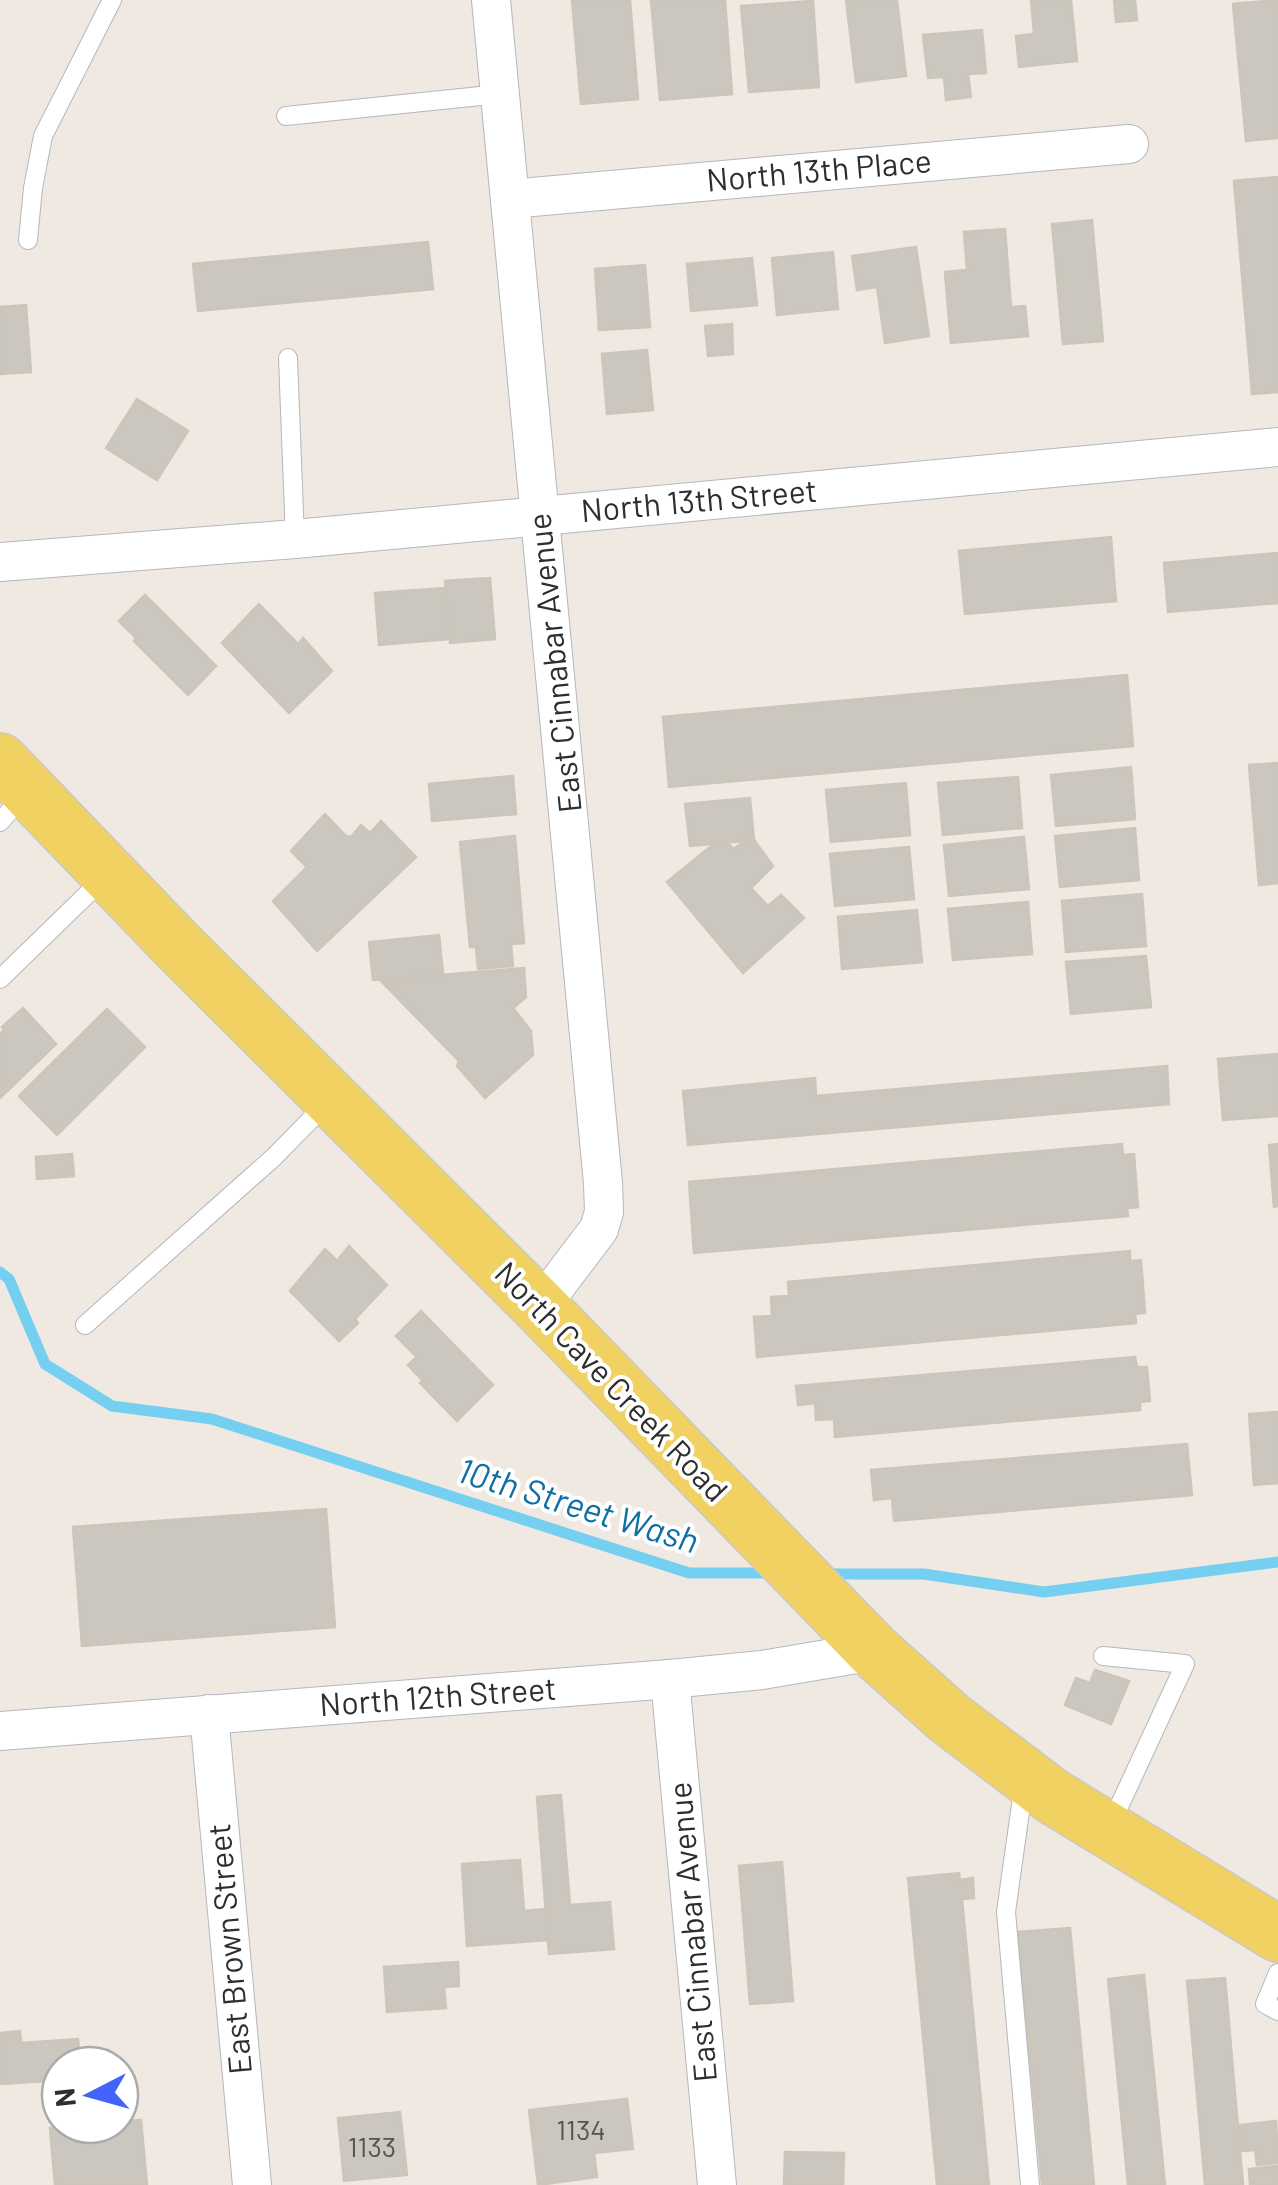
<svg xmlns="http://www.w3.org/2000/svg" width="1278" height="2185" font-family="Barlow,sans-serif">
<rect width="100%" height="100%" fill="#efe9e1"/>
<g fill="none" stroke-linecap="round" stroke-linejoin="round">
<g stroke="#75cff0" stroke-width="11">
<path d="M0,1272l9,7 36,85 67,42 100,13 477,154h86"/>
<path d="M824,1574h100l120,18 234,-30"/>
</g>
</g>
<g fill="#cbc7bf" stroke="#cbc5ba" stroke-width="2.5">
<path d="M572,0h58l8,99 -57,5z"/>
<path d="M651,0h74l7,94 -72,6z"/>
<path d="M846,0h51l9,76 -50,6z"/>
<path d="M1031,0h40l6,61 -58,6 -3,-31 18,-2z"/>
<path d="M1114,0h21l2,20 -21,2z"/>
<path d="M1278,0v138l-32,3 -13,-137z"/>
<path d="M813,1l6,86 -70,5 -8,-86z"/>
<path d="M982,30l4,43 -18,1 3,23 -25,3 -2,-23 -16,1 -5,-43z"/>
<path d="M1278,177v215l-26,2 -18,-213z"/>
<path d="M1092,220l11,121 -40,3 -11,-120z"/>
<path d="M1005,229l6,78 14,-1 3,30 -77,7 -6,-71 22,-2 -3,-38z"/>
<path d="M428,242l5,47 -235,22 -5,-47z"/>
<path d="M916,247l13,89 -44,7 -8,-56 -20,3 -5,-34z"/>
<path d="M833,252l5,57 -61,6 -5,-57z"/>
<path d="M752,258l5,47 -66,6 -4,-47z"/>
<path d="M645,265l5,62 -51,3 -4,-61z"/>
<path d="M26,305l5,67 -31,2v-67z"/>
<path d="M732,324l1,30 -25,2 -3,-30z"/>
<path d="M647,350l6,60 -46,4 -5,-60z"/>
<path d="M137,399l51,32 -31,49 -51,-32z"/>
<path d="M1111,537l5,64 -151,13 -6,-63z"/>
<path d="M1278,553v50l-110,9 -4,-49z"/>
<path d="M490,578l5,61 -45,4 -5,-62z"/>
<path d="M445,588l4,51 -70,6 -4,-52z"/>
<path d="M145,595l71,71 -28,29 -54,-54 2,-3 -17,-17z"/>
<path d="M259,604l39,40 5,-6 29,33 -43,42 -67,-70z"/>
<path d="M1127,675l6,71 -464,41 -6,-70z"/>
<path d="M1278,763v120l-19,2 -10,-120z"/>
<path d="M1131,767l4,52 -79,7 -5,-51z"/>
<path d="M513,776l3,38 -84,7 -3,-37z"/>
<path d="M1018,777l4,51 -79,7 -5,-52z"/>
<path d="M906,783l4,52 -79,7 -5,-52z"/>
<path d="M750,798l4,42 -64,6 -5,-42z"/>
<path d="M325,814l21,22 5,1 10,-12 9,8 11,-12 35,36 -99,94 -44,-50 34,-34 -16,-16z"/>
<path d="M1135,828l4,52 -79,7 -5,-51z"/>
<path d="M515,836l9,107 -13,1 2,22 -35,3 -2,-22h-6l-10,-105z"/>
<path d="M1024,837l5,52 -80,7 -5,-51z"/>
<path d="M754,840l19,26 -22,22 17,18 13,-11 23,23 -61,55 -76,-91 48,-39h12l7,6 10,-8z"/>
<path d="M909,847l5,52 -79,7 -5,-52z"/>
<path d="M1142,894l4,52 -80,6 -4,-51z"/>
<path d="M1028,902l4,52 -79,6 -5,-51z"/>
<path d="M917,910l5,52 -80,7 -4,-52z"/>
<path d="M439,935l4,39 -70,6 -4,-38z"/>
<path d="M1146,956l5,51 -80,7 -5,-52z"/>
<path d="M524,968l2,29 -13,11 18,23 2,24 -48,43 -28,-32 2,-5 -79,-81z"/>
<path d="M23,1008l33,36 -56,54v-64l4,-4 -2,-3z"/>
<path d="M107,1009l38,38 -88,88 -38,-39z"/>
<path d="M1278,1054v62l-55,4 -5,-61z"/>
<path d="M1167,1066l2,38 -481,41 -5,-54 132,-13 1,18z"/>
<path d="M1122,1144l1,11 11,-1 4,53 -11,1 1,8 -434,37 -5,-71z"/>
<path d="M1278,1144v62l-4,1 -5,-62z"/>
<path d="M72,1154l2,22 -37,3 -1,-22z"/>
<path d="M349,1246l38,39 -32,34 3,4 -19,18 -49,-50 35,-42 12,12z"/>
<path d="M1130,1251v10l11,-1 4,53 -10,1 1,9 -379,34 -3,-40 18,-1 -1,-19 18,-1 -1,-14z"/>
<path d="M421,1311l72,74 -36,36 -37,-38 3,-2 -15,-16 9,-8 -21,-21z"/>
<path d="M1135,1357l2,10h10l3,34 -10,1v8l-305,27 -1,-18 -18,1 -1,-17 -17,2 -2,-19z"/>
<path d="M1278,1412v71l-24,2 -5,-71z"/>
<path d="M1187,1444l5,51 -298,26 -2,-23 -18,2 -3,-30z"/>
<path d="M326,1509l9,118 -253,19 -9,-119z"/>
<path d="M1095,1670l34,11 -18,43 -46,-19 11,-27 14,5z"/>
<path d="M561,1795l9,110 40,-3 4,47 -65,5 -12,-157z"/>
<path d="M520,1860l4,51 21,-2 2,31 -80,6 -5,-82z"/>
<path d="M782,1862l11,139 -43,3 -11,-138z"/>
<path d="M959,1873l1,7 13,-2 1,20 -12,1 27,286h-52l-29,-307z"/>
<path d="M1070,1928l24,257h-52l-24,-253z"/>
<path d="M458,1962l1,24 -15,1 2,21 -59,4 -3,-45z"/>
<path d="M1144,1975l21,210h-37l-20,-206z"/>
<path d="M1225,1978l18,207h-38l-18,-204z"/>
<path d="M20,2031l1,12 57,-4 2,26h-20v15l-60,4v-51z"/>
<path d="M627,2099l6,50 -39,4 3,24 -59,8 -9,-75z"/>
<path d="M400,2112l7,63 -63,6 -6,-63z"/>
<path d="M141,2120l6,65h-92l-5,-57 70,-3v-4z"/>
<path d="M1276,2121l2,42 -21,2 -2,-15 -13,1 -3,-26z"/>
<path d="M785,2152l59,1 -1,32h-59z"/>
<path d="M1278,2166v19h-28l-1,-16z"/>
</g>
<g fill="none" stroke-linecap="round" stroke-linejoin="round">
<g stroke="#b4b7c1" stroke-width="20">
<g id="lane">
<path d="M286,116l214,-22"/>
<path d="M28,240l5,-52 10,-52 69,-136"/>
<path d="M288,358l7,181"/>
<path d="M0,822l25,-29"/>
<path d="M0,979l105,-102"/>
<path d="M85,1325l189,-168 54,-55"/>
<path d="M1103,1656l82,8 -75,162"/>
<path d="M1024,1783l-18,129 24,273"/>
<path d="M1278,1973l-13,31 13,7"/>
</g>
</g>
<g stroke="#b4b7c1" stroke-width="40">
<g id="street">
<path d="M491,0l112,1183 1,29 -5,17 -59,78"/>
<path d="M510,199l619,-55"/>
<path d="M0,562l295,-23 983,-92"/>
<path d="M670,1679l47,506"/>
<path d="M209,1714l43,471"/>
<path d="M0,1731l670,-52 92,-9 112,-19"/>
</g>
</g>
<g stroke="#c9c9c9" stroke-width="58">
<path id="primary" d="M0,761l177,184 363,362 334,344 75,67 103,78 226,138"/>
</g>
<use href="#lane" stroke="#fff" stroke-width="18"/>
<use href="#street" stroke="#fff" stroke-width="38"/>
<use href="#primary" stroke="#f2d163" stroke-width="55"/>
</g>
<g text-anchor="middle" stroke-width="8" stroke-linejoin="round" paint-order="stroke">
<g font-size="28" fill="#555452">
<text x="581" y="2140">1134</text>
<text x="372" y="2157">1133</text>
</g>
<g font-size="32" fill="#2e2e2e" stroke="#fff">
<text transform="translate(819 171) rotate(-5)" y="11">North 13th Place</text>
<text transform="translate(699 501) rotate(-5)" y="11">North 13th Street</text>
<text transform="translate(555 663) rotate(-96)" y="11">East Cinnabar Avenue</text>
<text transform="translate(611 1382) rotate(46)" y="11">North Cave Creek Road</text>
<text transform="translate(438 1697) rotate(-4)" y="11">North 12th Street</text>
<text transform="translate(693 1932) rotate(-95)" y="11">East Cinnabar Avenue</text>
<text transform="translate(230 1949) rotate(-95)" y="11">East Brown Street</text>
</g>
<g font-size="35" font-style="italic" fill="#0d6fa3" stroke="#fff">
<text transform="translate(578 1506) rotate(17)" y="12">10th Street Wash</text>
</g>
</g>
<g transform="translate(90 2095) rotate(264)"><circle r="48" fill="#ffffff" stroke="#ababab" stroke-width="2.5"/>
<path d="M0-8L18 38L0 25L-18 38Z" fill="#4264fb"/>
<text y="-15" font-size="28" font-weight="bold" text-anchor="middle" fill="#2e2e2e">N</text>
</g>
</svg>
